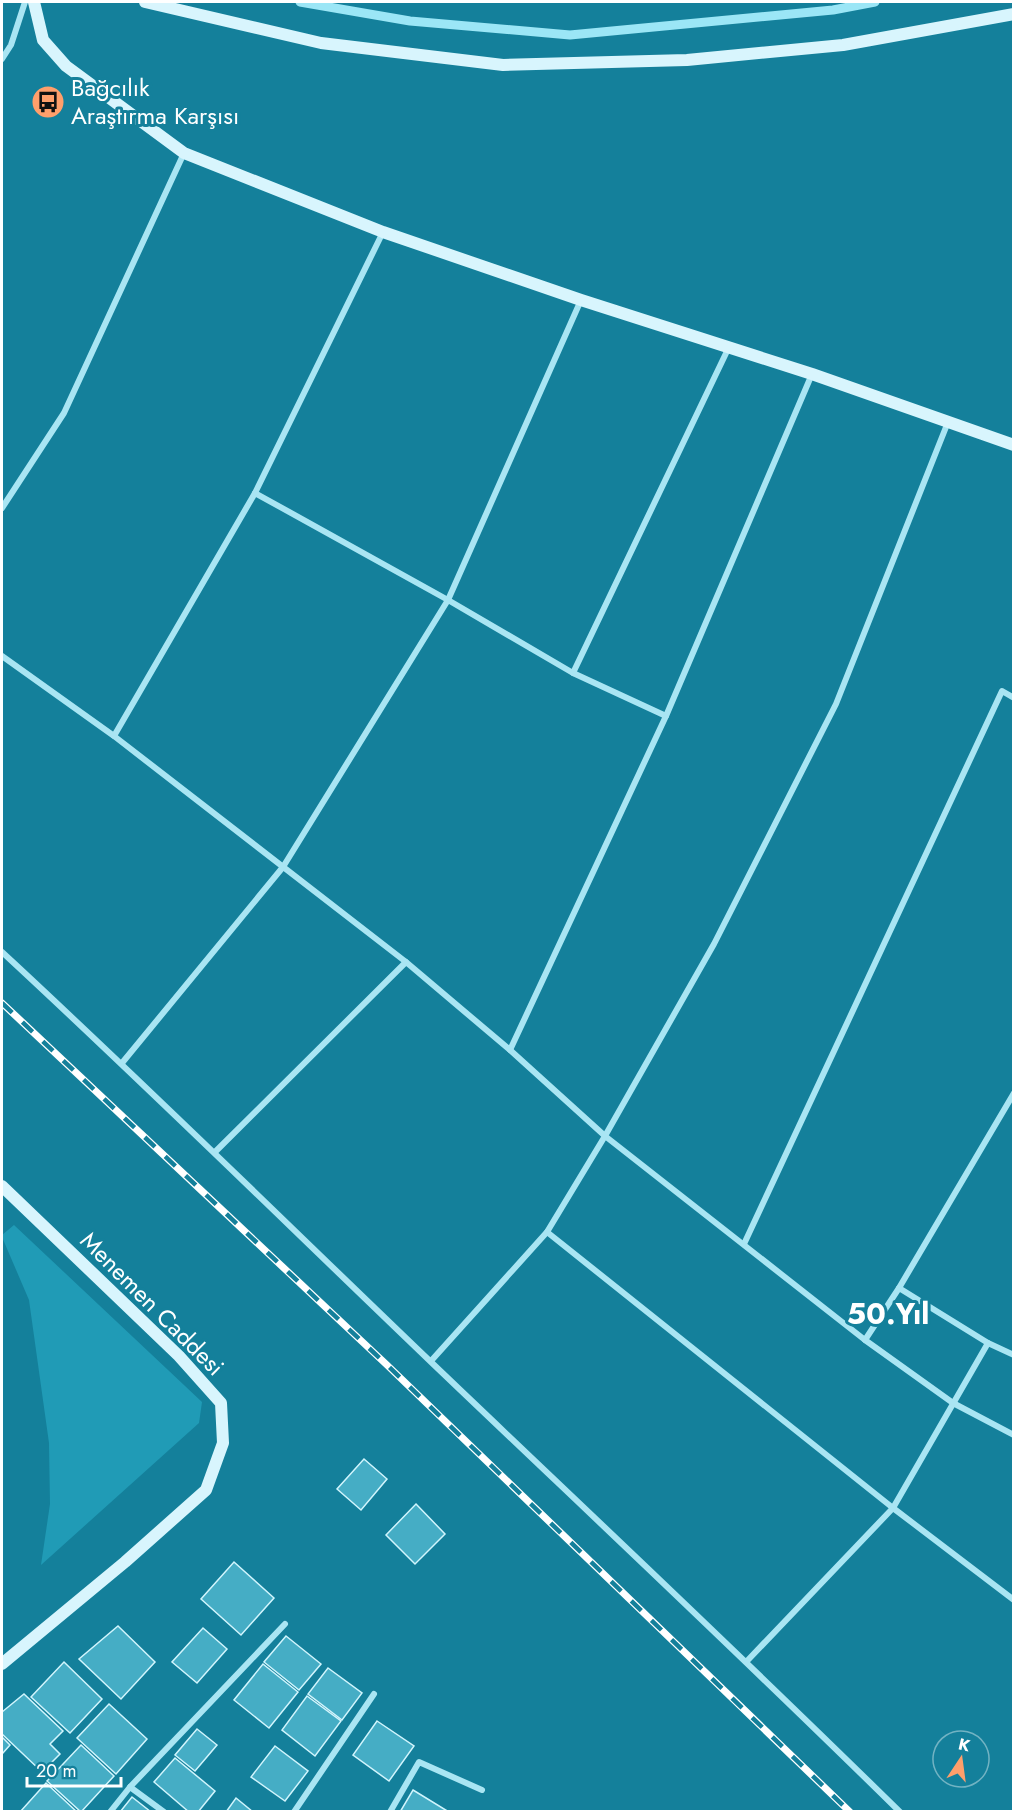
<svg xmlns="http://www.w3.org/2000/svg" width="1015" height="1813" font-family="Jost,sans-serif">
<rect width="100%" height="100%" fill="#14809b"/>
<path fill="#209bb6" d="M14,1225l188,177 -3,21 -158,142 9,-61 -1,-61 -20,-143 -27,-63v-2z"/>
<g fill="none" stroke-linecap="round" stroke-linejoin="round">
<path stroke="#9be6f6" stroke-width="9" d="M300,2l110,19 160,14 263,-25 42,-8"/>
</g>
<g fill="#45adc5" stroke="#d1f5fd" stroke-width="1.5">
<path d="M364,1459l23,20 -26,31 -24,-21z"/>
<path d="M416,1504l29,30 -30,30 -29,-29z"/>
<path d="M234,1562l40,36 -33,37 -40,-36z"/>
<path d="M118,1626l37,36 -34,37 -42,-40z"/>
<path d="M203,1628l24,21 -30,34 -25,-21z"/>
<path d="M286,1636l35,28 -22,26 -35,-28z"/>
<path d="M64,1662l38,37 -32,34 -39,-36z"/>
<path d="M263,1664l35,28 -29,36 -35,-28z"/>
<path d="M328,1668l34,25 -20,27 -34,-26z"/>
<path d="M24,1694l39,37 -13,13 10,10 -18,18 -40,-38v-22z"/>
<path d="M307,1696l34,25 -26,35 -33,-26z"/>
<path d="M109,1704l38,35 -31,35 -39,-36z"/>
<path d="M377,1721l37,25 -25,35 -36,-26z"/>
<path d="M197,1729l20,16 -22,26 -20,-16z"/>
<path d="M2,1737l8,8 -8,9z"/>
<path d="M81,1745l33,31 -33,36 -34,-31z"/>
<path d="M275,1746l33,25 -23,30 -34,-24z"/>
<path d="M175,1758l40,33 -17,21h-9l-35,-30z"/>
<path d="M46,1783l31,29h-57z"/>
<path d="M413,1790l36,22h-49z"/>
<path d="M132,1797l19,15h-31z"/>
<path d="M236,1798l17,14h-27z"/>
</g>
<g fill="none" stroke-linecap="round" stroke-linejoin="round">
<g stroke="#a9e5f3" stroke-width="6">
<path d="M2,59l9,-14 14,-43"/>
<path d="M255,493l193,107 125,73 93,43"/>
<path d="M2,508l62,-95 120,-260"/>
<path d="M2,656l112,80 292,226 104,88 95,86 260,204 88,63 61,32"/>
<path d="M573,673l156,-326"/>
<path d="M114,736l141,-243 128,-261"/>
<path d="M2,952c145,134 286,273 429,410 157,150 315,298 469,450"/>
<path d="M510,1050l156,-334 146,-342"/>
<path d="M122,1063l161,-196 165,-267 133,-300"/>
<path d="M215,1152l191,-190"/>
<path d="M547,1232l346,276 121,92"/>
<path d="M744,1244l258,-553 12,7"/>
<path d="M899,1288l89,55 26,12"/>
<path d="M865,1340l34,-52 115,-195"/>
<path d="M431,1361l116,-129 58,-96 109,-192 122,-240 112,-282"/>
<path d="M747,1661l146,-153 95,-165"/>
<path d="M130,1787l34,25"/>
<path d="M110,1812l20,-25 155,-163"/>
<path d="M294,1812l80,-118"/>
<path d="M390,1812l29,-50 63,28"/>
</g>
<g stroke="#d8f5fd" stroke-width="12">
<path d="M34,2l9,38 23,26 118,87 199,79 198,68 231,74 202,71"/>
<path d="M145,2l176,41 182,22 184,-5 156,-15 171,-31"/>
<path d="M2,1186l177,170 42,47 2,40 -17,47 -81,72 -123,102"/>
</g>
<g stroke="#fff" stroke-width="7">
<path id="rail" d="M2,1003l385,362 463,447"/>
</g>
<use href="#rail" stroke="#14809b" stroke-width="4.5" stroke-dasharray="14" stroke-linecap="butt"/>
</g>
<defs>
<g id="bus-disc" transform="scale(1.725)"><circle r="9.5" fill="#ff9f6b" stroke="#14809b"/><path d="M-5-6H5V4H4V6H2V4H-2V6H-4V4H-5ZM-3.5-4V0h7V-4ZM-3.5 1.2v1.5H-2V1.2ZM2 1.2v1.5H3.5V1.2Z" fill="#111"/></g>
</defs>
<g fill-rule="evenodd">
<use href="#bus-disc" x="48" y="102"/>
</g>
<g text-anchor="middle" stroke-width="6" stroke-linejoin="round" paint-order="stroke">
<g font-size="24" fill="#fff" stroke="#14809b" text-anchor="start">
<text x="71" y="96">Bağcılık<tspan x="71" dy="28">Araştırma Karşısı</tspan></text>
</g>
<g font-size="24" fill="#fff" stroke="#14809b">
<text transform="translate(152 1304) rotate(45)" y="8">Menemen Caddesi</text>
</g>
<g font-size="30" font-weight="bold" fill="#fff" stroke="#14809b">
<text x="888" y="1324">50.Yıl</text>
</g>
</g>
<rect width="1015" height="1813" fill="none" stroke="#ffffff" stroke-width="6"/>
<g transform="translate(961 1759) rotate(13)"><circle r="28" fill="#14809b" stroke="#72b3c3" stroke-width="1.5"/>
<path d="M0-4.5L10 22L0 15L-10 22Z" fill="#ff9f6b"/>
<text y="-9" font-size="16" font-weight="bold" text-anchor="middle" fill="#ffffff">K</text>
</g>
<path d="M27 1777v9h94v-9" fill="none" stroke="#ffffff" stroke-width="3"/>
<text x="36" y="1777" font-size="18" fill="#ffffff" stroke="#14809b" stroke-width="4.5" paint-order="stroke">20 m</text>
</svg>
